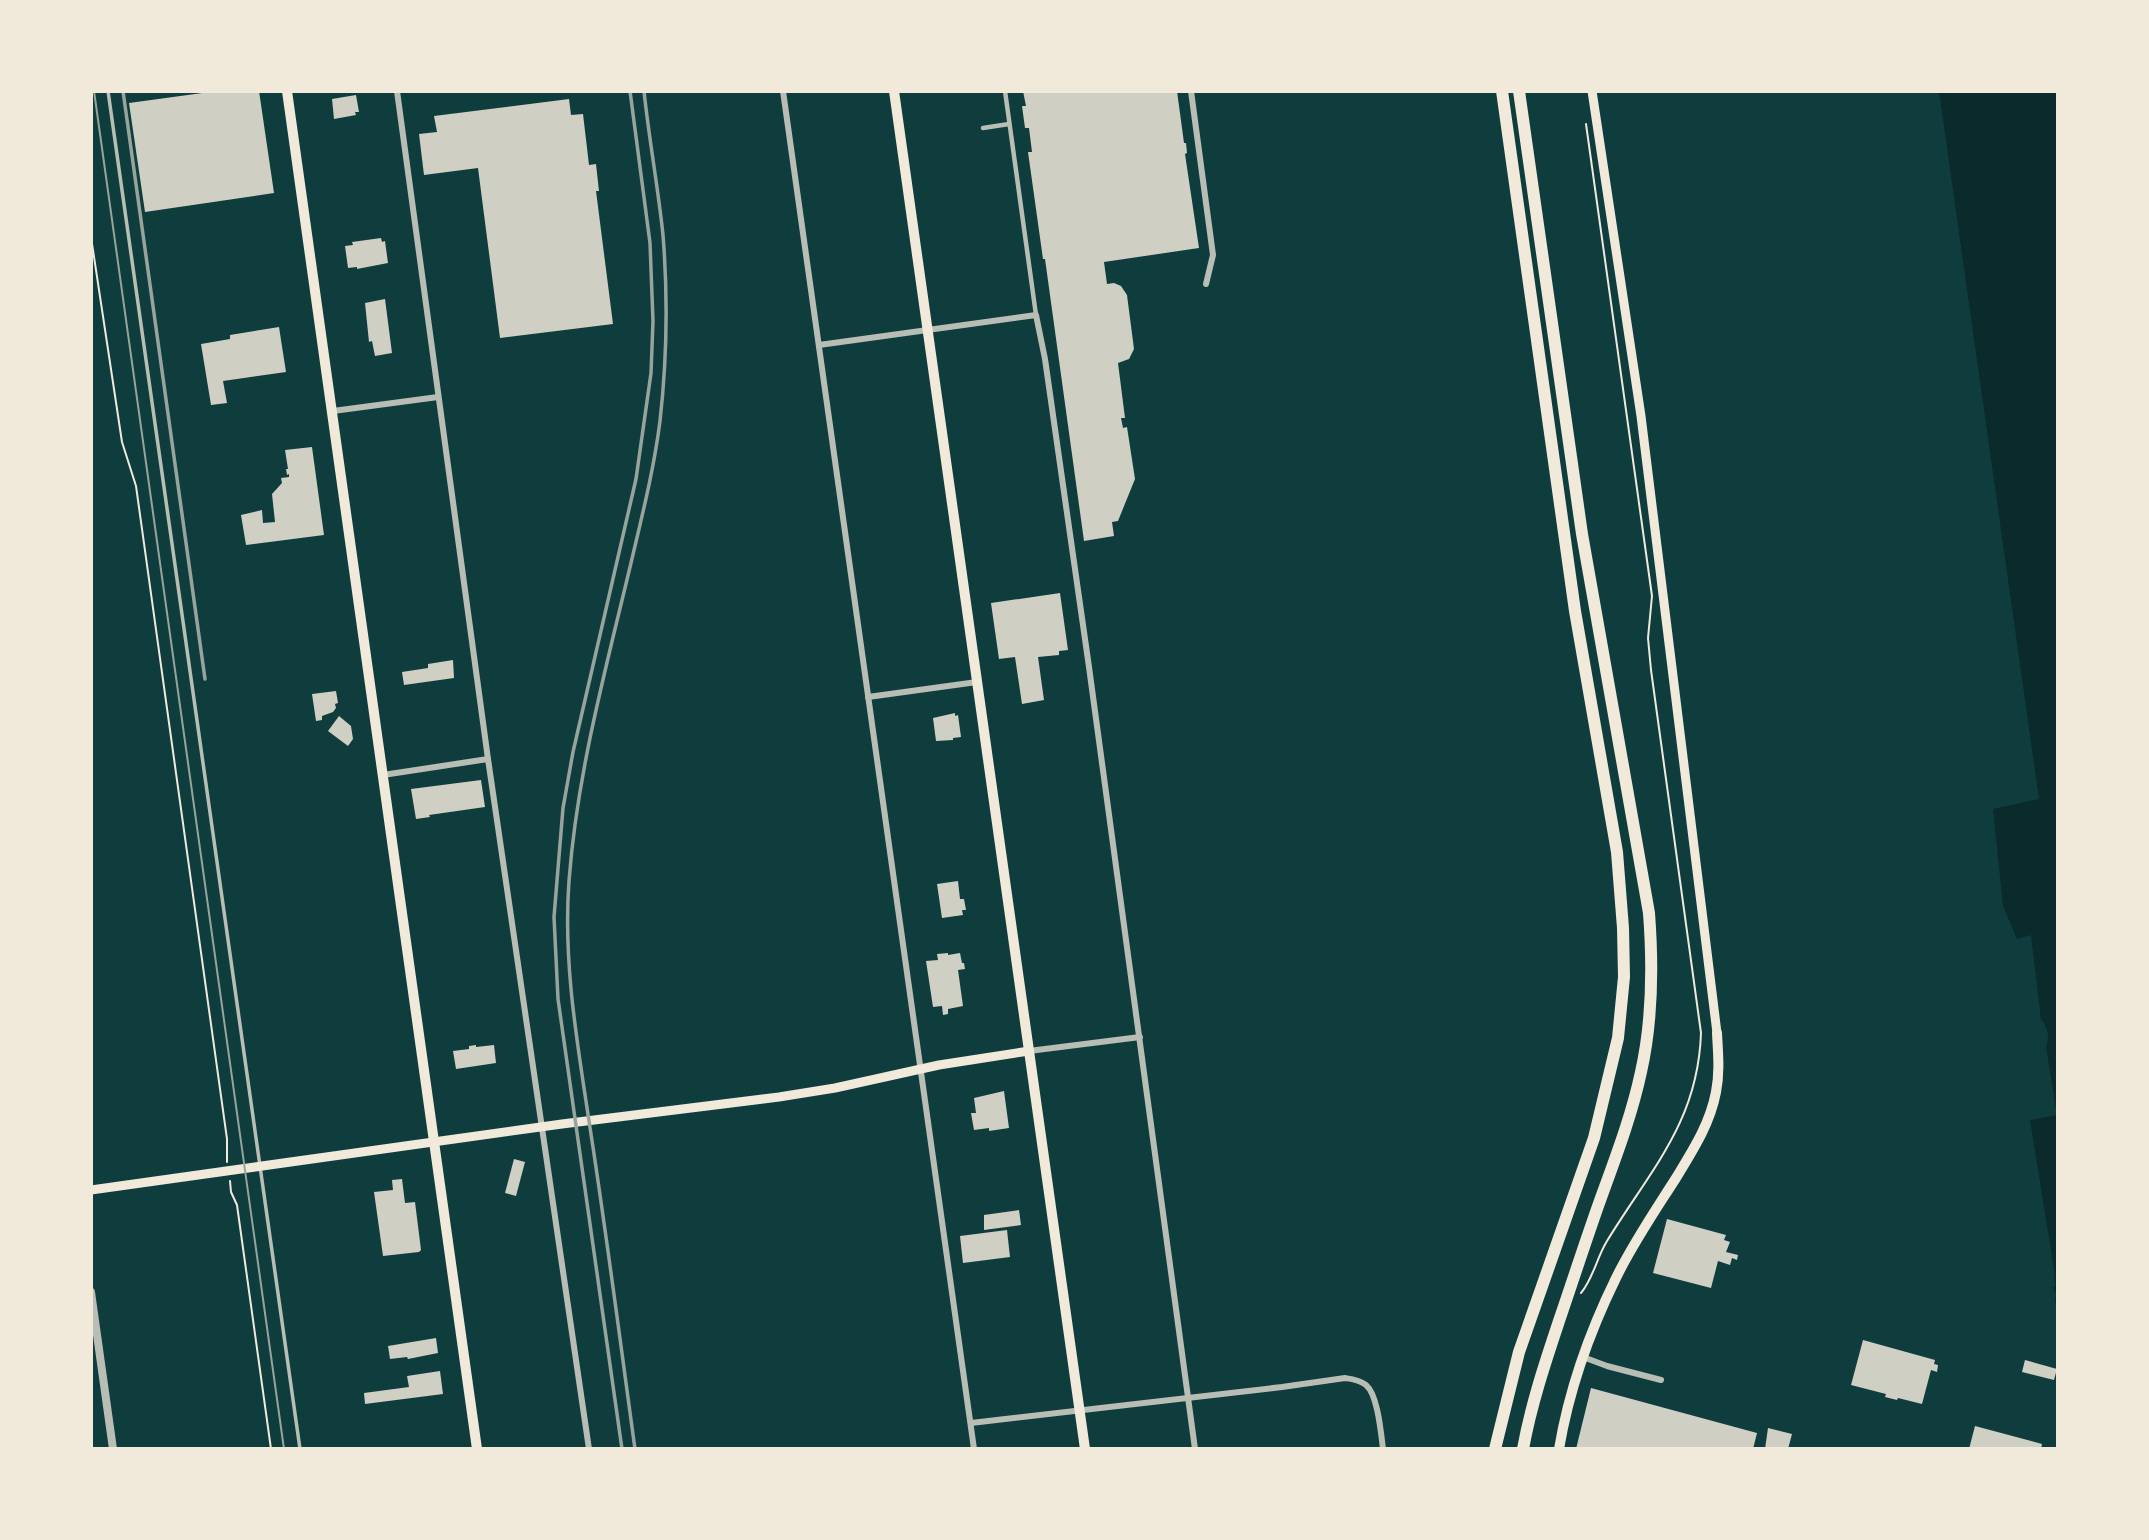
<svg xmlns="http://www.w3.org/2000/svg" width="2149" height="1540" font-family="Quicksand,sans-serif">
<rect width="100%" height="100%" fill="#0f3d3e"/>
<path fill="#0a2a2b" d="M1939,91h119v1220l-3,-11 1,-6 -4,-7h3l-1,-18 -24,-149 27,-5 -11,-68c4,-11 2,-19 -5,-28l-10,-84 -14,4 -14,-33 -10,-97 46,-10z"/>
<g fill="#cfcfc3">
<path d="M217,91h42l15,102 -129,19 -16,-109z"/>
<path d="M1023,91h154l7,52h2l1,10 -2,1 14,94 -95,14 3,22 7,-1 7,3 6,9 7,54 -5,10 -11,4 7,55h-4l2,10 4,-1 8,52 -17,42 -6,1 2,14 -30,5 -39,-282h-2l-15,-107h4l-3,-24h-4l-3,-22h4z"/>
<path d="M356,95l3,17h-4l1,3 -22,4 -2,-20z"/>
<path d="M569,99l2,16 12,-1 6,51 7,-1 3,27h-3l17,133 -113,14 -22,-170 -54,7 -5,-41 18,-2 -3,-16z"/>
<path d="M381,238l1,4 3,-1 3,22 -31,6v-2l-9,1 -3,-22 8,-1 -1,-3z"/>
<path d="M385,299l7,54 -17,3 -3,-15 -3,1 -4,-39z"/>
<path d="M279,327l7,45 -63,9 4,22 -16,2 -10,-61 29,-5v-4z"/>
<path d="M312,447l12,88 -78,10 -5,-30 21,-5 1,13 12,-1 -3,-28 10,-11 -1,-5 8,-1v-3l-2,1 -1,-6h2l-3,-19z"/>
<path d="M1060,593l8,57 -9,1v4l-21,2 6,43 -22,4 -7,-47 -16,2 -8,-56z"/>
<path d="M453,660l1,18 -50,7 -2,-13 26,-4v-4z"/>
<path d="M336,691l2,12 -3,1 1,4 -3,4 -11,4v4l-6,1 -4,-27z"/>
<path d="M955,713v3l3,-1 3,22 -8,1v2l-17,1 -3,-23z"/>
<path d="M339,716l12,10 2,13 -5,7 -20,-15z"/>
<path d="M481,780l4,27 -56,8 1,2 -14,2 -5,-30z"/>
<path d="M958,881l2,18h4l2,11h-4l1,5 -21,3 -5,-34z"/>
<path d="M948,953v2l12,-2 2,10h2l1,6 -7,1 5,36 -15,3v5l-5,1 -1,-9 -9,1 -7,-46 12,-1 -1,-6z"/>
<path d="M476,1045v2l18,-2 2,18 -40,6 -3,-18 16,-2v-3z"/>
<path d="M1004,1091l5,37 -20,3v-3l-15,2 -3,-17h5l-2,-15z"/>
<path d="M514,1159l11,3 -9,34 -11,-3z"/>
<path d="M402,1179l3,24 10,-1 6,48 -2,2 -36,4 -9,-64 19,-2 -1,-10z"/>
<path d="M1019,1210l2,15 -37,5v-15z"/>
<path d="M1667,1219l59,16 -2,5 6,2 -4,10 12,3 -1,5 -5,-2 -2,7 -12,-4 -7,27 -58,-15z"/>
<path d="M1007,1230l3,27 -47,6 -3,-27z"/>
<path d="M436,1338l2,15 -30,6 -1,-2 -17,2 -2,-13z"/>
<path d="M1863,1340l72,20 -1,4 4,1 -1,7 -6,-2 -9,34 -24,-6 -1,2 -12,-3 1,-3 -35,-9z"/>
<path d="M2025,1360l32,9 -3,11 -32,-8z"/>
<path d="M440,1371l3,23 -78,10 -1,-11 45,-6 -2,-11z"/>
<path d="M1591,1388l166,45 -4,16h-177z"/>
<path d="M1975,1426l67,18 -1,5h-72z"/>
<path d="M1768,1428l24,6 -4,15h-23z"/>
</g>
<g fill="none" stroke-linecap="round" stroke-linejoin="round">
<g stroke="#f1e9da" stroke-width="2">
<path d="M91,237l31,205 14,44 91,653v23"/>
<path d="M230,1181l1,11 6,13 34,244"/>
<path d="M1581,1293c12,-14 16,-36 26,-52 44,-72 91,-119 94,-208l-50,-363 -3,-32 4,-42 -66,-472"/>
</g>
<path stroke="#b8beb3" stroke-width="3.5" d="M108,91l192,1358"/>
<g stroke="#b8beb3" stroke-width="4.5">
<path d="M1005,91l31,224"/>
<path d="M983,128l26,-4"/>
</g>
<g stroke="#b8beb3" stroke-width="6">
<path d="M397,91l91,668 101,690"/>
<path d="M783,91l191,1358"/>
<path d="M1191,91l22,164 -7,29"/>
<path d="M819,345l217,-30 9,44 44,308 106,782"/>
<path d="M333,411l105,-14"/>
<path d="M868,697l109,-15"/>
<path d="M383,775l105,-16"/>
<path d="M1029,1051l111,-14"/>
<path d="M1583,1357l24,9 54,14"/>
<path d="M971,1423l311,-36 63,-9c7,1 15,2 21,7 12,10 15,49 17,64"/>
</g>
<path stroke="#b8beb3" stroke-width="8" d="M91,1292l22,157"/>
<g stroke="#f1e9da" stroke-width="9">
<path d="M1592,91l49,325 76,617"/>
<path d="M91,1190l471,-66 217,-27 56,-9 104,-23 90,-14"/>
</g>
<g stroke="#f1e9da" stroke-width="10">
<path d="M287,91l190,1358"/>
<path d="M894,91l191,1358"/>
<path d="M1559,1449c10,-59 31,-118 57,-171 17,-35 39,-67 60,-100 17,-28 34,-54 40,-86 4,-20 2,-39 1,-59"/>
</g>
<g stroke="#f1e9da" stroke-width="12">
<path d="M1519,91l63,443 67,379c4,53 4,106 -8,159 -10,47 -28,92 -44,137 -13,37 -25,74 -38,112 -14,42 -28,84 -36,128"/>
<path d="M1495,1449l24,-97 75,-214 24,-100 6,-61 -1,-49 -6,-76 -42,-241 -73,-520"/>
</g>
<path stroke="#97a49c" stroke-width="2" d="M94,91l190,1358"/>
<g stroke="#97a49c" stroke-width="3.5">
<path d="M123,91l82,588"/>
<path d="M622,1449l-64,-450 -4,-82 9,-109 10,-56 63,-273 15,-106 2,-52 -3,-78 -20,-152"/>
<path d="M635,1449c-15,-109 -29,-219 -46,-328 -12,-80 -26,-159 -20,-240 8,-108 37,-213 62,-318 11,-47 23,-94 29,-142 7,-62 8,-124 3,-186 -5,-48 -14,-96 -19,-144"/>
</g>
</g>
<rect width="2149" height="1540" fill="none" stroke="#f1e9da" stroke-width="186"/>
</svg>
